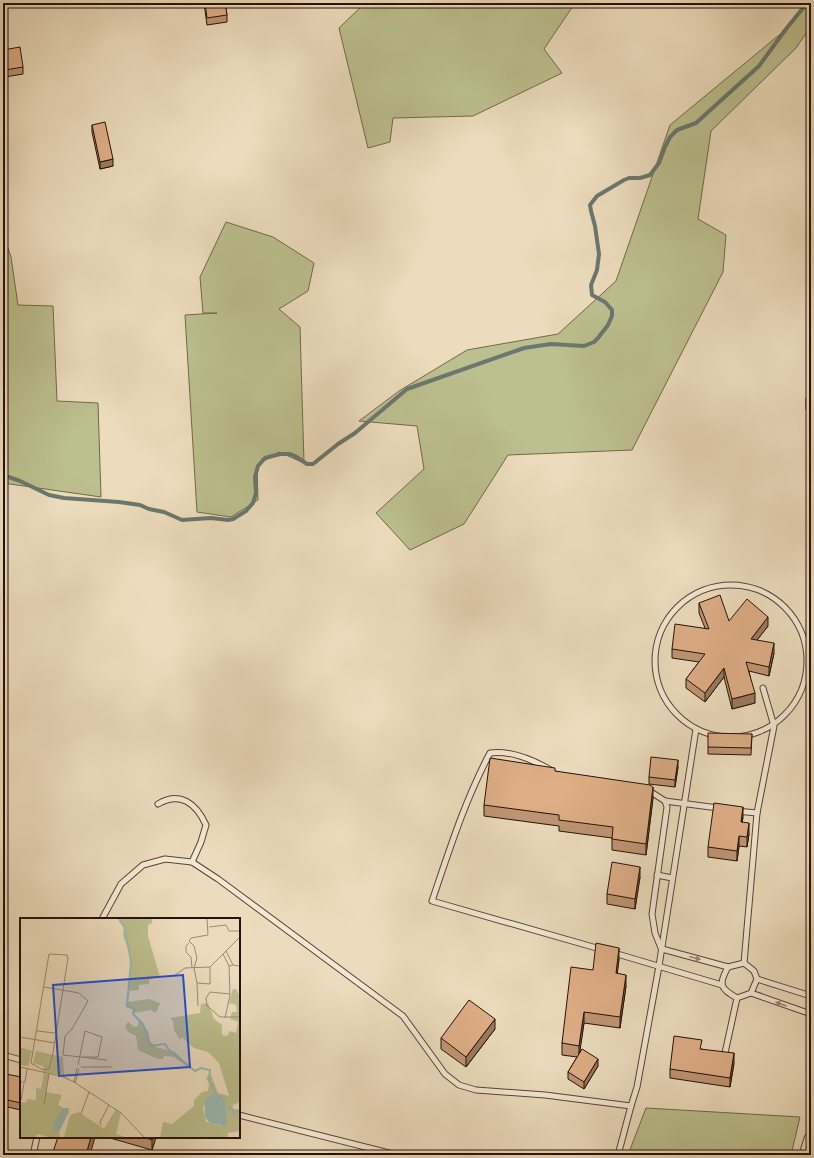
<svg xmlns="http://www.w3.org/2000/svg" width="814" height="1158" font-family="Alegreya,serif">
<rect width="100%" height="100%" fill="#ecdcbd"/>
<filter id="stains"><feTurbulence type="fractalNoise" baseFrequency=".005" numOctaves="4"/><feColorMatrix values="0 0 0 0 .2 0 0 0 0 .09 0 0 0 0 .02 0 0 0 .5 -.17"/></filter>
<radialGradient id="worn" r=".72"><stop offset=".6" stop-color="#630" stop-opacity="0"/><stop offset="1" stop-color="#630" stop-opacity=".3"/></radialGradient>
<g fill="#bcbf8e" stroke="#71684b">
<path d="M365,3h210l-31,46 18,24 -89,43 -80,2 -3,24 -22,6 -29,-120z"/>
<path d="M807,3h4v23l-15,22 -85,83 -13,88 28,16 -3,37 -91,178 -124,5 -44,69 -54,26 -34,-37 48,-44 -7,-43 -58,-5 40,-30 68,-41 91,-16 58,-53 54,-156 120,-99z"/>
<path d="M226,222l47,15 41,26 -6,28 -29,18 21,18 4,136 -25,-11 -22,13 1,35 -27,17 -34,-5 -12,-197 32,-2h-14l-3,-36z"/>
<path d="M3,233l8,24 7,48 35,1 4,95 41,2 3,94 -98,-14z"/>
<path d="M646,1108l154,9 -9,38h-163z"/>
</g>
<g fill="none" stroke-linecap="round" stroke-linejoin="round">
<path stroke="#6b776f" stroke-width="4" d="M3,475l17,6 29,14 15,3 55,4 21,3 9,4 15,3 18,8 29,-2 17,2 5,-1 13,-8 7,-8 3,-10 -1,-16 3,-11 7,-8 15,-4h10l5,2 12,8h6l25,-20 17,-11 52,-44 117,-41 27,-4 33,2 10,-4 4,-4 10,-13 4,-9v-6l-7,-8 -13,-7 -1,-10 6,-15 2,-16 -4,-28 -4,-15 -1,-6 7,-9 27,-16 5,-2h11l10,-3 9,-12 6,-16 5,-10 7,-7 19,-7 63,-57 27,-37 21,-26"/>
<g stroke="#584335" stroke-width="7">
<g id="service">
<circle cx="731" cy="661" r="76"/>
<path d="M549,769c-18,-10 -39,-19 -59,-16 -25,47 -41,98 -58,148l168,48"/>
<path d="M647,792h4l14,9 2,6 -15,107 3,19 6,15"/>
<path d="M665,801l53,7"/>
<path d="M158,804c22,-13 38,-1 48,21l-5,17 -9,20"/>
<path d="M736,811l21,2"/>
<path d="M657,875l15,3"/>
<path d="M102,919l19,-35 22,-19 22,-6 27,3 26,17 185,137 42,58 14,11 17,5 69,5 86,11 6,-19 22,-121 37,-237"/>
<path d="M662,949l66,18"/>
<path d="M614,953l108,32"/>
<path d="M744,963l13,-150 17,-87 -11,-38"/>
<path d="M744,963l10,8 3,8 -6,14 -14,5c-17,-10 -19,-13 -9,-31z"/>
<path d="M757,979l54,17"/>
<path d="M751,993l60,21"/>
<path d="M725,1053l12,-55"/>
<path d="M3,1055l18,5"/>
<path d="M239,1115l158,40"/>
<path d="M33,1155l4,-18"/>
<path d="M618,1155l13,-49"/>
</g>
</g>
<g stroke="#584335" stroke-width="15">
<path id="tertiary" d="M806,1155l5,-16"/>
</g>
<use href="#service" stroke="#f3e8d4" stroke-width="5"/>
<use href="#tertiary" stroke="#f3e8d4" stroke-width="13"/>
</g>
<g fill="#bf9674" stroke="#261008">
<path d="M204,3h21l2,12v7l-20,3z"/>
<path d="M3,50l20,17v7l-18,3 -2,-11z"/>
<path d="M92,125l21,41 -13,3 -8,-37z"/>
<path d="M811,381v30l-5,-1v-10z"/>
<path d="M699,603l30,18 39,5 -11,14 17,13 -5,23 -20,-5 6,32 -23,6 -8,-32 -19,25 -19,-14v-9l13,-17 -27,-4v-9l33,-21 -6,-15z"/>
<path d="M752,734l-1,21 -43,-1v-7z"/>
<path d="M678,767l-3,20 -26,-3v-7z"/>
<path d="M555,771l98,27 -7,57 -34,-5v-12l-53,-7v-5l-75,-10v-11z"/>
<path d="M743,817l-1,5 7,12 -2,13 -8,-1 -2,15 -29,-4v-10z"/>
<path d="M640,877l-5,32 -28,-5v-10z"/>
<path d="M619,959l-2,14 9,13 -6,42 -36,-5 -5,30 19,13 -14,23 -16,-10v-7l9,-15 -15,-2v-12l31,-73z"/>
<path d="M495,1029l-29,38 -25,-18v-11z"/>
<path d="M811,1035v18l-4,-1v-7z"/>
<path d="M702,1049l32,14 -4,24 -60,-9v-9z"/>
<path d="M21,1077v33l-18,-4v-17z"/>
<path d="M110,1137h46l-4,13 -42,-12z"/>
</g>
<g fill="#9b7a5e" stroke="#261008">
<path d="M113,159v7l-13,3v-7z"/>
<path d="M768,617v9l-17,22v-9z"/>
<path d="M774,643v10l-5,23v-9z"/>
<path d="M724,668v9l-19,25v-9z"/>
<path d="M755,693v10l-23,6v-10z"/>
<path d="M678,760v7l-3,20v-7z"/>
<path d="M653,787v11l-7,57v-11z"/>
<path d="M743,807v10l-2,15v-10z"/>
<path d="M749,823v11l-2,13v-10z"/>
<path d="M739,836v10l-2,15v-10z"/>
<path d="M640,867v10l-5,32v-10z"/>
<path d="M619,948v11l-3,26v-12z"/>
<path d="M626,975v11l-6,42v-11z"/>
<path d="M584,1012v11l-5,35v-12z"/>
<path d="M495,1019v10l-29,38v-10z"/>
<path d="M734,1053v10l-4,24v-9z"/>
<path d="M598,1059v7l-14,23v-7z"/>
<path d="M7,1137v10l-2,8h-2z"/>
<path d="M91,1137h4l-5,18h-4z"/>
<path d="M153,1137h3l-4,13v-10z"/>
</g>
<g fill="#deae87" stroke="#261008">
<path d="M205,3h20l2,12 -20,3z"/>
<path d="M20,47l3,20 -18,3 -2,-11v-9z"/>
<path d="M105,122l8,37 -13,3 -8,-37z"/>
<path d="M809,380l2,1v20l-5,-1z"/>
<path d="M720,595l9,26 18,-22 21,18 -17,22 23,4 -5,24 -23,-5 9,31 -23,6 -8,-31 -19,25 -19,-14 19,-25 -33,-5 3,-25 34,5 -10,-26z"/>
<path d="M708,733l44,1 -1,14 -43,-1z"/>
<path d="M651,757l27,3 -3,20 -26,-3z"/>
<path d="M490,758l65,10v3l95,14 3,2 -7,57 -34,-5 1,-12 -54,-7v-5l-75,-10z"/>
<path d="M714,803l29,4 -2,15 8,1 -2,14 -8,-1 -2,15 -29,-4z"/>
<path d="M612,862l28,5 -5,32 -28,-5z"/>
<path d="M596,943l23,5 -3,25 10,2 -6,42 -36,-5 -5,34 -17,-3 9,-76 22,3z"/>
<path d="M469,1000l26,19 -29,38 -25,-19z"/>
<path d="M811,1035v11l-4,-1z"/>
<path d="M674,1036l28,4 -2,9 34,4 -4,25 -60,-9z"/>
<path d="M582,1049l16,10 -14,23 -16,-10z"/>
<path d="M6,1074l15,3v26l-18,-4v-10z"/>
<path d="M3,1136l4,1 -4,16z"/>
<path d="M58,1137h33l-5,18h-34z"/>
<path d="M143,1137h10l-1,3z"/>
</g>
<defs><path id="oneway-solid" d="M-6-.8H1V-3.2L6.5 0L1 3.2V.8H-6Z"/></defs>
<g fill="#978778">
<use href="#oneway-solid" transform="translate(695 958) rotate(15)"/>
<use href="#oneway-solid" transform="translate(781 1004) rotate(-161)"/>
</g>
<g transform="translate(20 918)">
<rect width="220" height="220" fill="#ecdcbd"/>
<path d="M99,1h33v4l-4,2v11l12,41 -11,3v4l-10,1v5l-11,1 3,-33 -8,-23 1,-9zM213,71h3l4,8v105l-7,3 -1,4h8v22l-12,2 -1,4h-67l3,-15 9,2 22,-18v-6l8,-8 6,-1 1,-8 -3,-5 2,-2 3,-1 7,18 11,3 -10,-33 -11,-11 -14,-4 -12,-11 -2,3 -6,-10 -1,-9 -3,-3 30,-5 1,-9 7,-1 6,16 8,6v10l5,1 3,-5 6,2 2,-11 -8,-3 2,-7h5l-1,-7 -7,-2zM205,181l1,17 -5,10 -15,-4 -3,-15zM129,81l11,4 -4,10 -5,-3 -18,3v-5l-6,-2v-4zM119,101l9,12 2,10 6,6 19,5 20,20 -21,-15 -10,-1 -1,3h-5l-20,-9 -2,-14 -8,-4 -3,-6 3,-4 6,5 4,-1zM0,129l12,4 -4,15 -8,-1zM16,133l27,6 1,18 -20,-3 -1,-6 -10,-3zM24,155l5,1 -3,18 16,3 -4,10 5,3 -9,23 5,1 1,5h-12l-10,-3 -3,3h-15v-35l5,1 3,-4 8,1v-12l5,1zM96,191l5,4 -5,21 9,3h-61l6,-22 9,-3 25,17z" fill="#bcbf8e" fill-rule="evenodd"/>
<path d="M197,176l8,5 2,23 -2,4 -15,-3 -5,-6v-16l5,-5zM43,190h5l1,4 -10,20 -5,-1 -1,-6z" fill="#99bbb3"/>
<path fill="none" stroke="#99bbb3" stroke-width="2" d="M99,1l6,9 6,34 -4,44 7,3 -1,5 10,10 7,22 15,-2 4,6 26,21 6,-3 9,2 -1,10 7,14M207,190h5l2,6 6,-4"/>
<path fill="none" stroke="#9d8a75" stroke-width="1" d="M187,1l1,16 -17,3 -2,3 5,5 3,12 -3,10 3,15 13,1v-17M189,9l17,-2 3,6h11M169,25l-3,3v6l5,5 1,11M206,33l7,14 7,1M29,36l18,1 1,3 -15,95 -4,16 -6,1 -12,-7zM203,36l6,12 4,-1M154,58l11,-8 25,-1 30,-30M177,65l1,23M24,69l35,6 9,8 -16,28 -7,7 -2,19 44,5M210,76l-20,-2 -4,6 1,8 13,11h20M205,100l5,-23 -1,-29M17,113l18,2M0,119l35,6M58,147l7,-34 17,6 -4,20h-15M0,149l41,9 13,6 47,31 23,24M61,149h31M0,164h5l2,-13M54,164l3,-14M55,165l4,-14M1,182l3,-17M24,187l5,-31M61,196l8,-22M81,207l-1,-3 9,-17"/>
<path fill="#1d4ed8" fill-opacity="0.15" stroke="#1d4ed8" stroke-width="2" d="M163,57l7,92 -131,9 -6,-91z"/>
<rect width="220" height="220" fill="none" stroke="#261008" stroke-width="2"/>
</g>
<rect width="814" height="1158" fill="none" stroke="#ecdcbd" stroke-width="16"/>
<rect x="4" y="4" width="806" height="1150" fill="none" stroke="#261008" stroke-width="2"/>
<rect x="8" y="8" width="798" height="1142" fill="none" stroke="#261008"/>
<rect width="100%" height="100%" filter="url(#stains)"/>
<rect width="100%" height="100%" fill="url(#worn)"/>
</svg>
